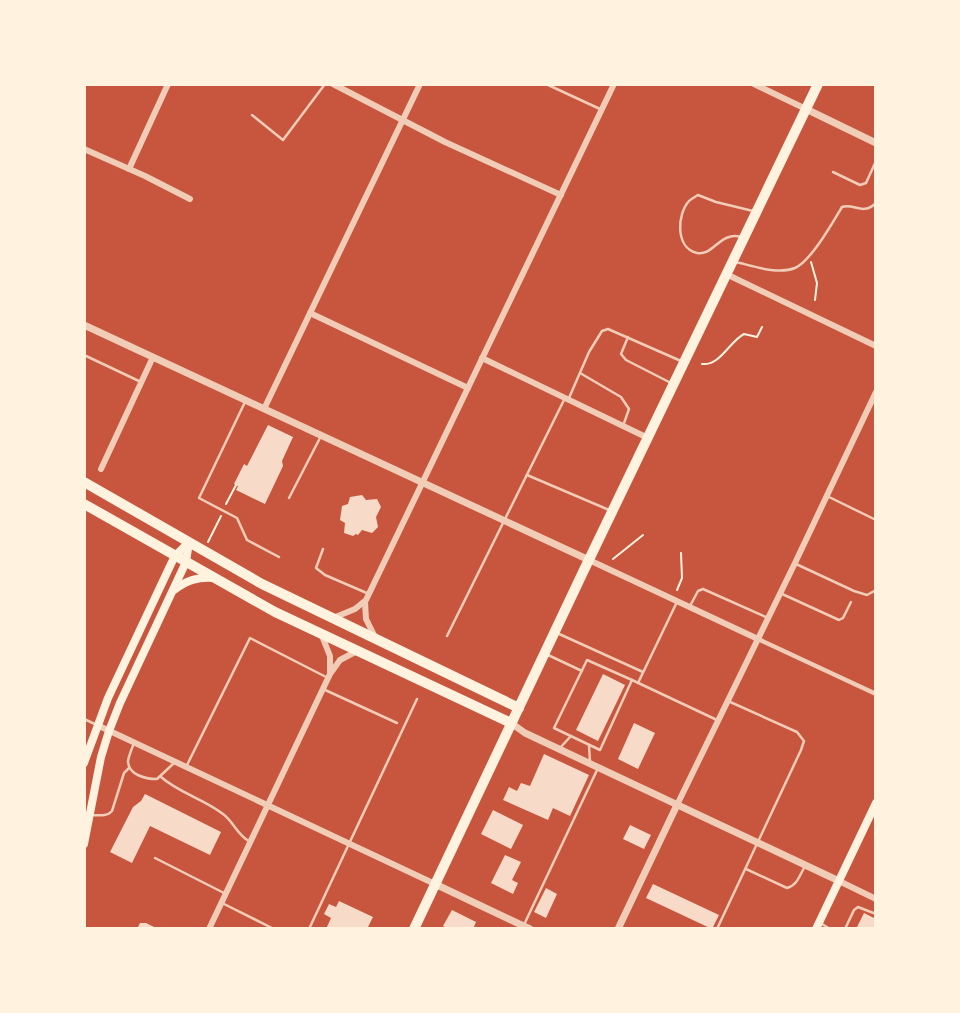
<svg xmlns="http://www.w3.org/2000/svg" width="960" height="1013" font-family="Merriweather,serif">
<rect width="100%" height="100%" fill="#c8553d"/>
<g fill="#f7dbc8">
<path d="M268,425l25,12 -11,24 1,5 -18,38 -29,-14 2,-4 -4,-2 10,-20 3,2z"/>
<path d="M362,495l4,5 11,-1 4,8 -5,10 2,10 -6,6 -10,-3 -4,5 -2,-1 -3,2 -9,-3 1,-10 -5,-3 2,-14 6,-2 2,-7z"/>
<path d="M603,674l22,11 -27,56 -22,-11z"/>
<path d="M634,723l21,10 -17,36 -20,-10z"/>
<path d="M544,754l45,21 -19,41 -17,-8 -5,12 -45,-20 6,-13 8,4 4,-8 9,3z"/>
<path d="M145,794l76,38 -11,23 -60,-29 -18,37 -22,-11 23,-45 8,-6z"/>
<path d="M493,810l30,15 -12,24 -30,-15z"/>
<path d="M630,825l21,10 -7,14 -21,-10z"/>
<path d="M505,855l16,7 -9,18 6,3 -5,11 -22,-11z"/>
<path d="M653,884l66,31 -7,14 -66,-31z"/>
<path d="M546,888l11,6 -11,24 -12,-6z"/>
<path d="M339,901l34,16 -6,12h-41l5,-11 -7,-4 5,-10 7,3z"/>
<path d="M452,910l24,12 -3,7h-25l-5,-3z"/>
<path d="M864,913l12,6v10h-20z"/>
<path d="M140,923h6l12,6h-21z"/>
</g>
<g fill="none" stroke-linecap="round" stroke-linejoin="round">
<g stroke="#fff3e0" stroke-width="2">
<path d="M811,262l6,21 -2,17"/>
<path d="M702,364c18,2 27,-22 42,-30l13,3 5,-10"/>
<path d="M226,504l10,-19"/>
<path d="M208,542l13,-26"/>
<path d="M613,559l30,-24"/>
<path d="M677,590l5,-12 -1,-25"/>
</g>
<g stroke="#f1ccb7" stroke-width="2.5">
<path d="M546,84l54,25"/>
<path d="M252,115l31,25 42,-56"/>
<path d="M833,172l27,13 6,-2 10,-22"/>
<path d="M741,237c-21,-6 -27,19 -44,16 -22,-5 -20,-39 -8,-52 2,-2 6,-4 9,-6l18,7 37,9"/>
<path d="M736,262c17,4 42,13 59,6 16,-7 38,-46 47,-61 12,-4 21,9 34,-4"/>
<path d="M628,337l-7,17 5,6 45,23"/>
<path d="M84,355l57,27"/>
<path d="M580,373l41,24 8,12 -6,17"/>
<path d="M569,398l20,-46 13,-21 6,-2 73,32"/>
<path d="M245,402l-46,96 38,20 10,22 32,17"/>
<path d="M527,475l82,35"/>
<path d="M829,497l47,23"/>
<path d="M289,498l32,-62"/>
<path d="M323,549l-7,19 9,7 44,19"/>
<path d="M796,564l58,27 13,4 9,-5"/>
<path d="M780,593l59,27 4,-2 8,-16"/>
<path d="M690,606l8,-15 5,-2 65,29"/>
<path d="M557,633l86,39"/>
<path d="M447,636l117,-236"/>
<path d="M548,655l34,16"/>
<path d="M587,660l45,20 -32,70 -46,-22z"/>
<path d="M632,680l85,40"/>
<path d="M638,683l38,-79"/>
<path d="M323,689l74,34"/>
<path d="M84,719l13,6"/>
<path d="M134,743c-2,5 -5,12 -6,18 0,14 18,18 29,18l17,-16"/>
<path d="M589,745l1,17"/>
<path d="M559,749l12,-13"/>
<path d="M186,767l64,-129 78,40"/>
<path d="M161,777c18,16 43,22 62,37 11,8 13,20 27,28"/>
<path d="M91,815c7,0 16,2 21,-4l12,-38 5,-5"/>
<path d="M155,858l71,36"/>
<path d="M746,869l41,19c10,-3 12,-11 17,-20"/>
<path d="M224,904l50,25"/>
<path d="M822,924l8,5"/>
<path d="M309,929l108,-230"/>
<path d="M522,929l76,-161"/>
<path d="M717,929l84,-179 3,-9 -7,-9 -69,-31"/>
<path d="M845,929l9,-19 4,-3 18,7"/>
</g>
<path stroke="#f1ccb7" stroke-width="4.5" d="M758,639l118,55"/>
<g stroke="#f1ccb7" stroke-width="6">
<path d="M333,84l112,58 116,53"/>
<path d="M754,84l52,25"/>
<path d="M84,149l61,27 45,23"/>
<path d="M129,169l39,-85"/>
<path d="M726,274l150,72"/>
<path d="M310,313l158,75"/>
<path d="M482,358l166,80"/>
<path d="M264,409l156,-325"/>
<path d="M101,469l52,-112"/>
<path d="M589,560l169,79"/>
<path d="M365,602l1,17 9,18"/>
<path d="M333,618l22,-9 11,-9 248,-516"/>
<path d="M322,636l8,20v16"/>
<path d="M97,725l338,159"/>
<path d="M677,805l118,-242 81,-171"/>
<path d="M839,881l37,18"/>
<path d="M209,929l121,-255 10,-14 17,-9"/>
</g>
<g stroke="#f1ccb7" stroke-width="7">
<path d="M806,109l70,34"/>
<path d="M84,325l505,235"/>
<path d="M511,723l14,10 314,148"/>
<path d="M435,884l95,45"/>
<path d="M618,929l59,-124"/>
</g>
<g stroke="#fff3e0" stroke-width="8">
<path d="M174,590c13,-10 24,-13 39,-12"/>
<path d="M84,763l24,-65 63,-134 4,-8 14,-14"/>
<path d="M84,844l17,-87 8,-26 11,-28 66,-141 3,-20"/>
<path d="M816,929l60,-126"/>
</g>
<g stroke="#fff3e0" stroke-width="10">
<path d="M84,482l178,102 257,124"/>
<path d="M84,504l191,108 236,111"/>
<path d="M414,929l170,-359 234,-486"/>
</g>
</g>
<rect width="960" height="1013" fill="none" stroke="#fff3e0" stroke-width="172"/>
</svg>
